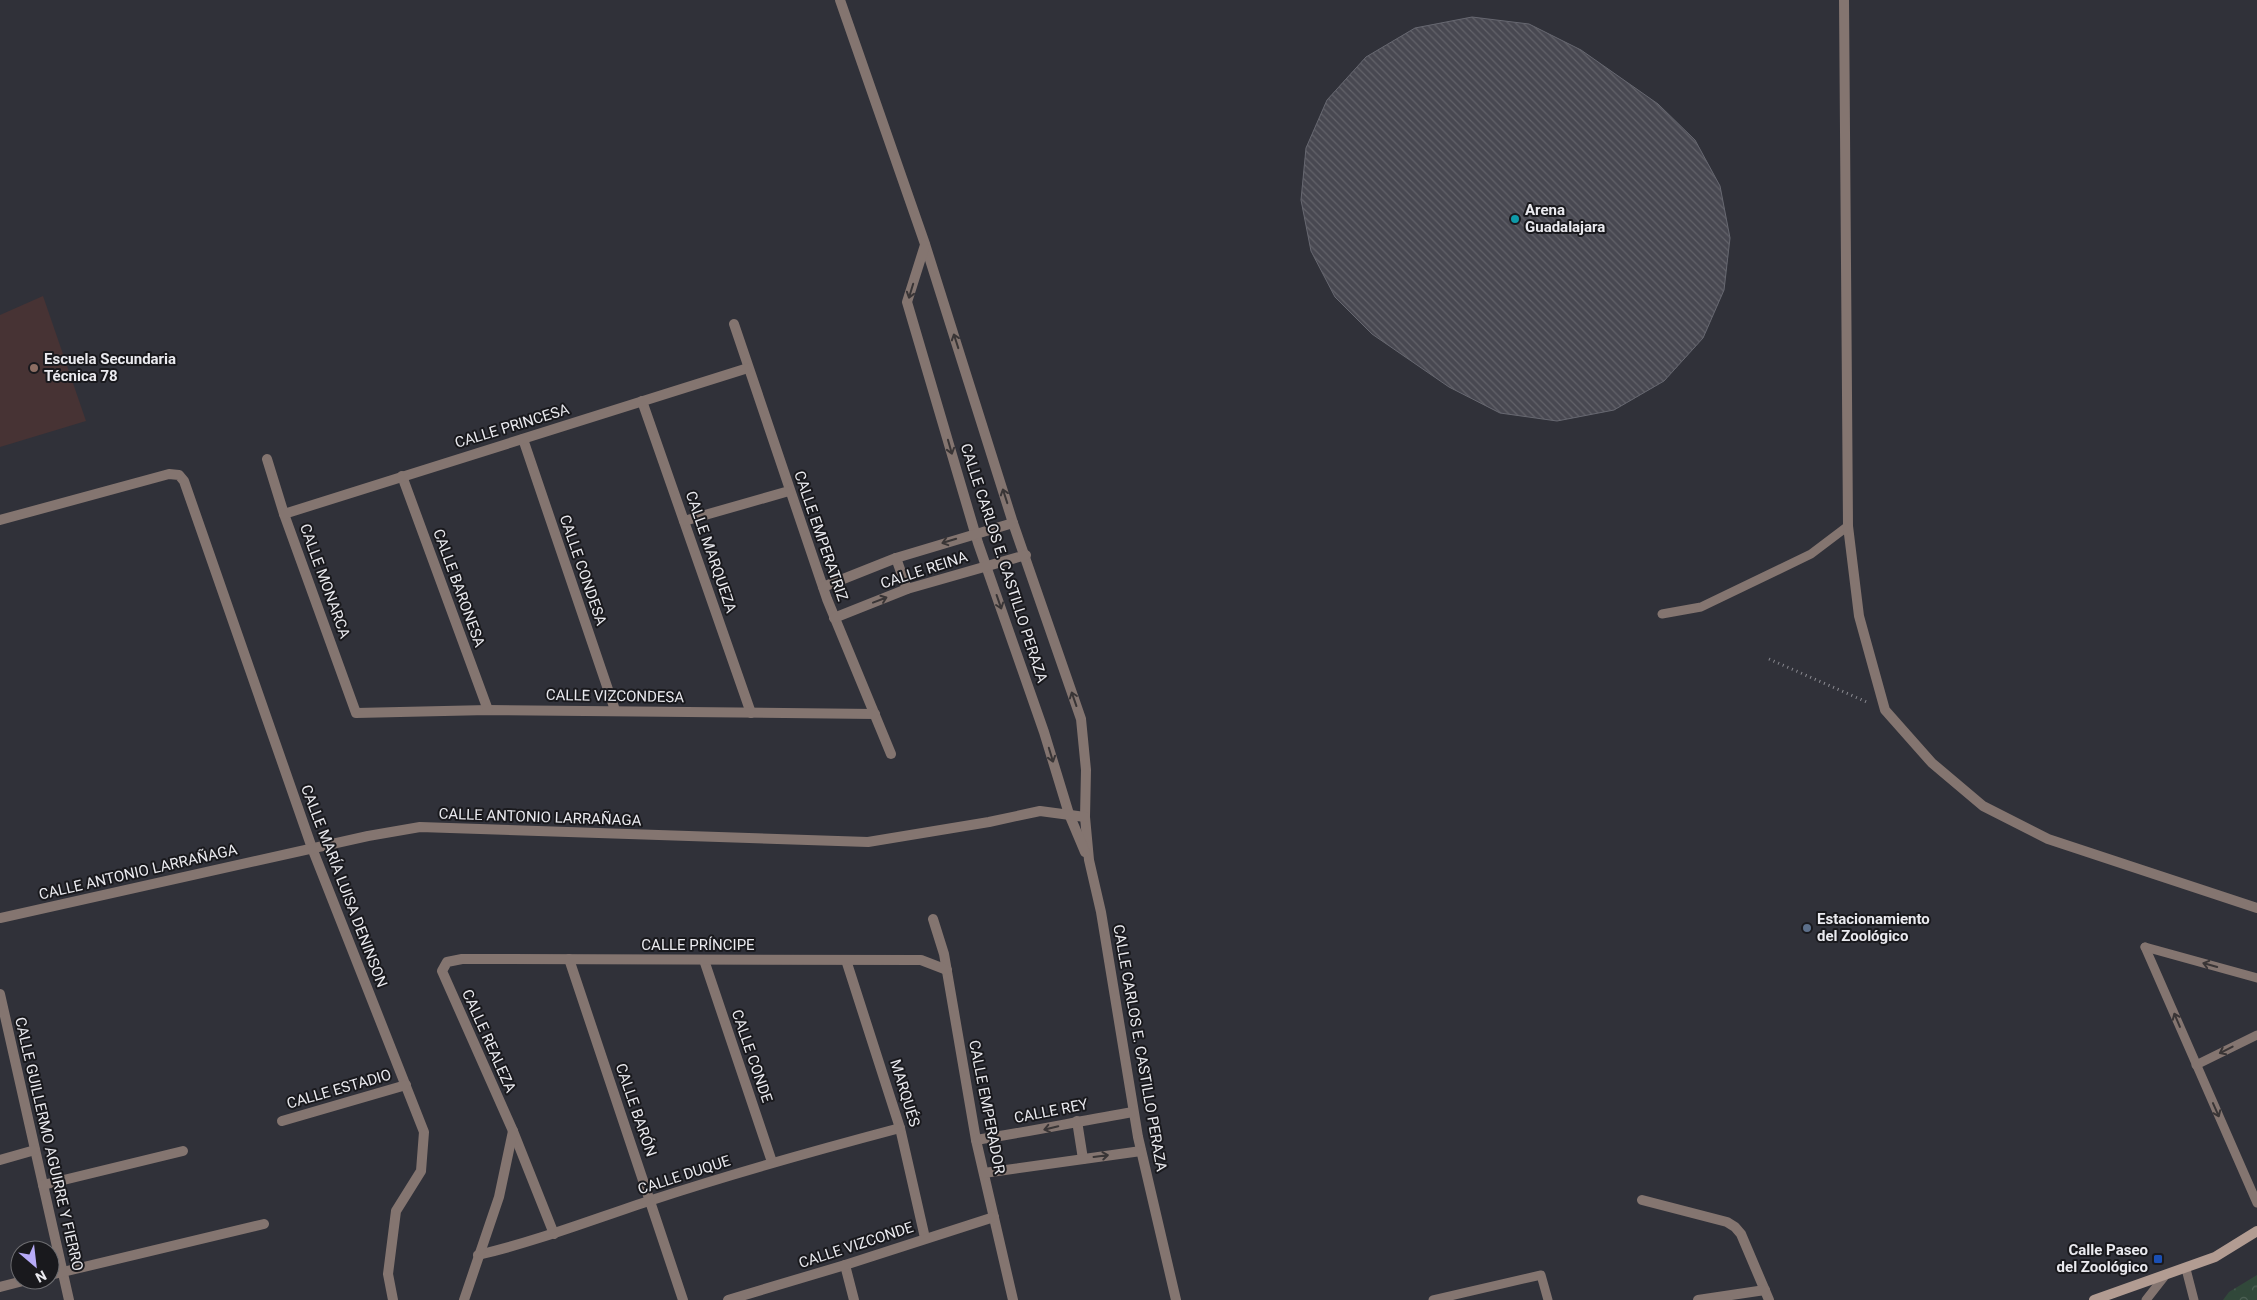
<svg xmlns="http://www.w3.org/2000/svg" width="2257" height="1300" font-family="Roboto,sans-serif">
<defs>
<pattern id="park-crowns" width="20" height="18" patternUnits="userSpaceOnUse" patternTransform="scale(1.25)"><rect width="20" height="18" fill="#31483a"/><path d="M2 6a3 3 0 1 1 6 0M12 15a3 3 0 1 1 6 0" fill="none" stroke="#4f6357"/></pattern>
<pattern id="building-back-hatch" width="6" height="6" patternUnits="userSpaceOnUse" patternTransform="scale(1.25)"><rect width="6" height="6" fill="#484851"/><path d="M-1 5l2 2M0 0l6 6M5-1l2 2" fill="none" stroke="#63636a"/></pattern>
</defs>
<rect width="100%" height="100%" fill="#303139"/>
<path fill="#473334" d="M43,296l43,125 -86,26v-132z"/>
<path fill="url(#park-crowns)" d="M2257,1275v25h-34l6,-8z"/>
<path fill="url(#building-back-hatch)" stroke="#676871" d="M1472,17l57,7 52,26 77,54 37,36 25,46 10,52 -6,52 -21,48 -39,43 -50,29 -57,11 -57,-8 -51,-26 -77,-53 -37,-37 -24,-46 -10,-51 5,-52 21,-48 39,-43 49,-29z"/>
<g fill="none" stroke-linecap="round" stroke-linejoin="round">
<path stroke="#8c8c93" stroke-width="3" stroke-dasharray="1 4" stroke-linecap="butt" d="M1769,659l100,44"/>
<g stroke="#847570" stroke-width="9">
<path d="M1662,614l39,-7 110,-53 37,-28"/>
<path d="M2145,947l112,256"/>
<path d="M2145,947l112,31"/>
<path d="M2196,1065l61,-30"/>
<path d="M2186,1269l8,31"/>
<path d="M1433,1300l108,-25 7,25"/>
<path d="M2146,1300l18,-23"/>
</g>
<g stroke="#847570" stroke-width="10">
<path d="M840,0l85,244 88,279 68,196 5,51 -1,47 4,43 12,52 37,225 38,163"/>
<path d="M1844,0l4,526 11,90 26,94 47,53 51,43 65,33 209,69"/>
<path d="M925,245l-18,57 71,241 66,189 25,82 16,38"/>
<path d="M734,324l93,275 64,155"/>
<path d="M642,401l109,312"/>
<path d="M523,439l92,271"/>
<path d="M267,459l17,55 72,199 132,-3 387,4"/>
<path d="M402,476l86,234"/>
<path d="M284,514l464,-146"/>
<path d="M0,520l169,-46 10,1 5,6 128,367 112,284 -3,39 -25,40 -8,63 5,26"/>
<path d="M684,521l105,-30"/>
<path d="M896,558l11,31"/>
<path d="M823,587l73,-29 117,-35"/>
<path d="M834,618l73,-29 119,-34"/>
<path d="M0,918l368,-82 52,-9 448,15 121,-20 51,-11 45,6"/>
<path d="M933,919l11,35 32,186 37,160"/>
<path d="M569,959l114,341"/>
<path d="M704,960l68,202"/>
<path d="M846,960l54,168 25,110"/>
<path d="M0,994l69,306"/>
<path d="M282,1121l124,-36"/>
<path d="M1077,1121l6,38"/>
<path d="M976,1140c52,-8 104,-19 157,-28"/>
<path d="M0,1160l35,-10"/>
<path d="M984,1173l157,-22"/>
<path d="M43,1185l140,-34"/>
<path d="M1642,1200l85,22 8,5 6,7 28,66"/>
<path d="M554,1234l-41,-103 -71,-160 5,-9 15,-3 459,1 26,10"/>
<path d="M478,1255c60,-14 116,-36 174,-55 82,-27 165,-50 248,-72"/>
<path d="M845,1265l9,35"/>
<path d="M50,1275l214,-51"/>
<path d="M0,1287l27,-7"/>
<path d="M464,1300l35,-103 14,-66"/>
<path d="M728,1300l117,-35 149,-48"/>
<path d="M1698,1300l67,-10"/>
</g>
<path stroke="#b29c92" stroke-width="10" d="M2094,1300l121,-43 42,-26"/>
</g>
<defs><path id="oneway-shaft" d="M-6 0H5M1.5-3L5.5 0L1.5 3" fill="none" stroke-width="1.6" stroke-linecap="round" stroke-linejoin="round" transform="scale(1.25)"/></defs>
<g stroke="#393536">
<use href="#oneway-shaft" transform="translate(911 291) rotate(107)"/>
<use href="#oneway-shaft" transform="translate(956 341) rotate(-108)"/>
<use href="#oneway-shaft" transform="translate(950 447) rotate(74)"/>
<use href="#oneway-shaft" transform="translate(1005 496) rotate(-108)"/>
<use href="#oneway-shaft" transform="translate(949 541) rotate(163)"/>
<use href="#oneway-shaft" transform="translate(880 600) rotate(-21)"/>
<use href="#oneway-shaft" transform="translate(999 602) rotate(71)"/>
<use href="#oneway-shaft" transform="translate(1074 699) rotate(-109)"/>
<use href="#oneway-shaft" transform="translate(1051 755) rotate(73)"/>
<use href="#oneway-shaft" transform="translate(2210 965) rotate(-164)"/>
<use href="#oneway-shaft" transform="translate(2177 1020) rotate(-113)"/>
<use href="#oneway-shaft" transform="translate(2226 1050) rotate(153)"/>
<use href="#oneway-shaft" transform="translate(2216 1110) rotate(66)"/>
<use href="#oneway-shaft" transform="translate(1051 1128) rotate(166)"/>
<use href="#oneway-shaft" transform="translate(1101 1156) rotate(-7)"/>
</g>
<circle fill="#0f9aa8" stroke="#19191d" stroke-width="2" cx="1515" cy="219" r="5"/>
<circle fill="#8d6e63" stroke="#19191d" stroke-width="2" cx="34" cy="368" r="5"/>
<circle fill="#5c6f8a" stroke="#19191d" stroke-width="2" cx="1807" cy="928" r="5"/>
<rect fill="#1a4fb4" stroke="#19191d" stroke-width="2" x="2153" y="1254" width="10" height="10" rx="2.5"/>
<g text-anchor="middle" stroke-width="4" stroke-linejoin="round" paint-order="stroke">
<g font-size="15" font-weight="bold" fill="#eaeaef" stroke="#19191d" text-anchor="start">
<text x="1525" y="215">Arena<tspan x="1525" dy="17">Guadalajara</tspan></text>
<text x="44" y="364">Escuela Secundaria<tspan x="44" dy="17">Técnica 78</tspan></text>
<text x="1817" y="924">Estacionamiento<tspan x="1817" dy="17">del Zoológico</tspan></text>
<text x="2148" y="1255" text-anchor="end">Calle Paseo<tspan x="2148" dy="17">del Zoológico</tspan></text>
</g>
<g font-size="15" fill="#eaeaef" stroke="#19191d">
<text transform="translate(512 426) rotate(-17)" y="5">CALLE PRINCESA</text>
<text transform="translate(821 536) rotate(71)" y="5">CALLE EMPERATRIZ</text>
<text transform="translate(711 552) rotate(71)" y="5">CALLE MARQUEZA</text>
<text transform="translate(1004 563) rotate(72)" y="5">CALLE CARLOS E. CASTILLO PERAZA</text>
<text transform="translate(583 570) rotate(71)" y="5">CALLE CONDESA</text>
<text transform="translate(924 570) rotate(-18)" y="5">CALLE REINA</text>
<text transform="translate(325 581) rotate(70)" y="5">CALLE MONARCA</text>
<text transform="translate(459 588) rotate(70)" y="5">CALLE BARONESA</text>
<text transform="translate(615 696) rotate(1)" y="5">CALLE VIZCONDESA</text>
<text transform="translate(540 817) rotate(2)" y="5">CALLE ANTONIO LARRAÑAGA</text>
<text transform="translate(138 872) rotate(-13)" y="5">CALLE ANTONIO LARRAÑAGA</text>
<text transform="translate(344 886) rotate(69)" y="5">CALLE MARÍA LUISA DENINSON</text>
<text x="698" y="950">CALLE PRÍNCIPE</text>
<text transform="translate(489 1041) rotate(66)" y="5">CALLE REALEZA</text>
<text transform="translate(1140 1048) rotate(80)" y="5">CALLE CARLOS E. CASTILLO PERAZA</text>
<text transform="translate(752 1056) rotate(71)" y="5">CALLE CONDE</text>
<text transform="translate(339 1089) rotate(-16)" y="5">CALLE ESTADIO</text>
<text transform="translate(905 1093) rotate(73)" y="5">MARQUÉS</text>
<text transform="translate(987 1107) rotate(79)" y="5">CALLE EMPERADOR</text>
<text transform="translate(636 1110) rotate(71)" y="5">CALLE BARÓN</text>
<text transform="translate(1051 1111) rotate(-11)" y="5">CALLE REY</text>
<text transform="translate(49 1144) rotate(77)" y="5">CALLE GUILLERMO AGUIRRE Y FIERRO</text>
<text transform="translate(684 1175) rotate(-18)" y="5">CALLE DUQUE</text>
<text transform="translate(856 1245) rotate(-18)" y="5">CALLE VIZCONDE</text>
</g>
</g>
<g transform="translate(35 1265) rotate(152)"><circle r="24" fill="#19191d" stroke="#6d6d71"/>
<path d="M0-4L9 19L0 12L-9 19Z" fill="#b7abf8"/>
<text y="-8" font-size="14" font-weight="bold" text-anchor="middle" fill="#eaeaef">N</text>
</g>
</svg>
